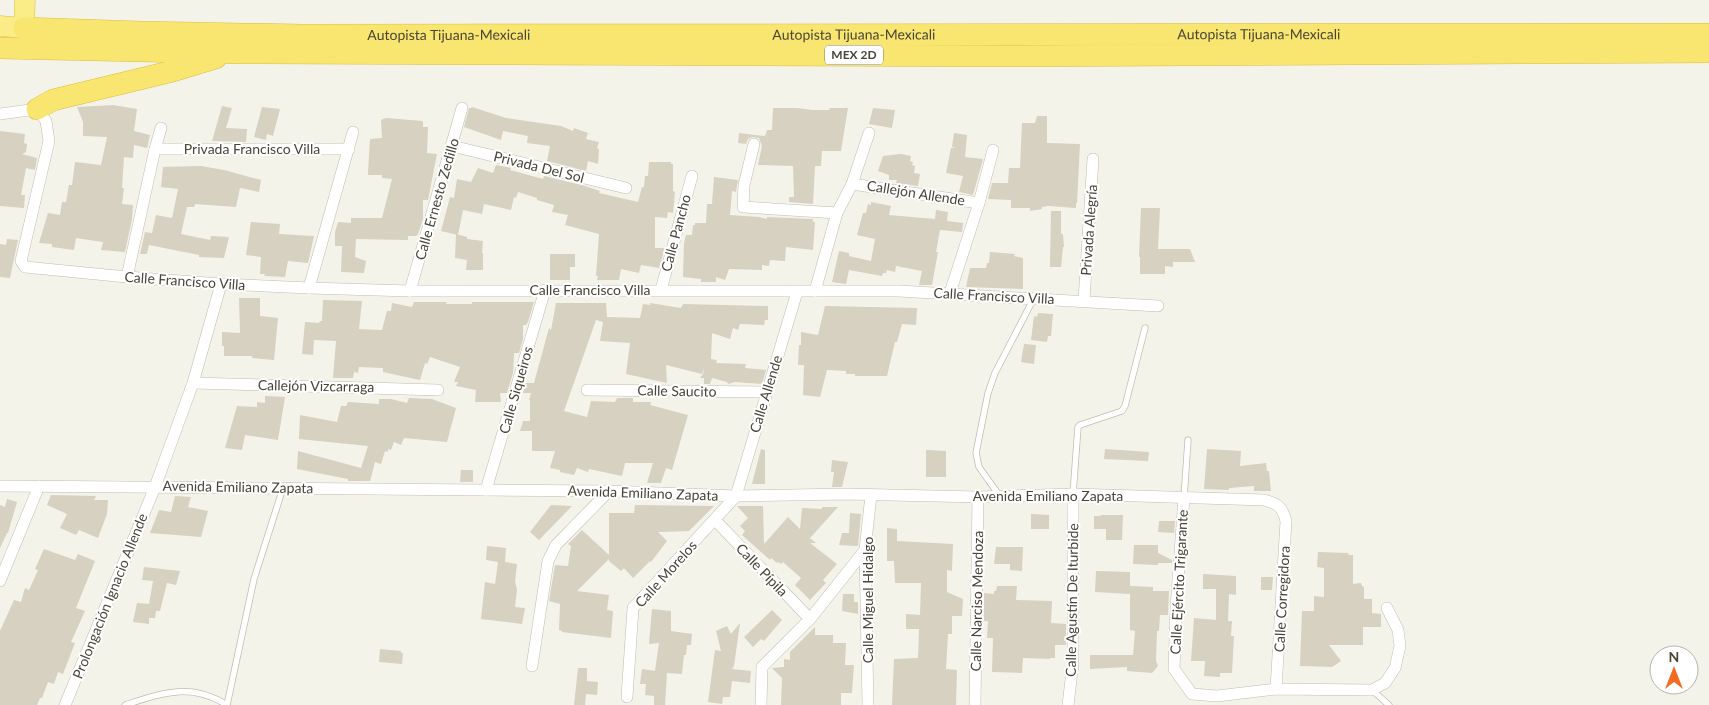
<svg xmlns="http://www.w3.org/2000/svg" width="1709" height="705" font-family="Lato,sans-serif">
<rect width="100%" height="100%" fill="#f4f3ea"/>
<g fill="#d6d1c0">
<path d="M113,105l24,4 -3,22 16,4 -3,13 -13,-3 -1,13 -9,-1 -2,31h2l-2,16 11,1 -1,14 -7,33 -24,-2 2,-8 -27,-4 -2,12 -22,-3v-3l-13,-1 9,-30 12,2 2,-13h4l3,-17h3l3,-23 26,3 6,-28 -24,-1v-14l-6,-15z"/>
<path d="M222,106l10,2 -6,20 21,1 -1,13 -34,-1z"/>
<path d="M262,107l18,2 -7,27 -6,-2 -1,6 -12,-3z"/>
<path d="M472,107l34,11 41,6 14,2 12,5 1,-3 14,5 -2,6 13,3 -2,6 2,1 -1,15 -10,-3 -2,10 -39,-10 3,-15 -23,-3 1,-7 -25,-5 -2,9 -37,-13 5,-19h2z"/>
<path d="M773,108h24l15,2h17l1,-2h18l-7,43h-19l-1,15h-6l-2,38 -24,-2v-5h5l-1,-31 -35,-1 4,-19 -3,-8 -7,-1 -4,2 -2,5 -8,-1 1,-10 26,3 2,-6h5z"/>
<path d="M873,108l22,2 -3,18 -23,-4z"/>
<path d="M1037,116h10v27l33,1 -3,59h-1v5l-28,-2 -6,1v2l-12,2v-3h-19v-8l-23,-1 4,-16h16l1,-15h11l2,-45h13z"/>
<path d="M386,118l37,3v6h5l-1,26 10,1 -9,46h-5v19l-5,15 -2,2h-8v4l-52,-1 -1,18 11,4 -2,12 -23,-1 1,-26h-7v-14l3,-10 13,1v-5h31l10,-39 -10,-1v-3h-14v-3l2,-33 12,-1 -1,-18z"/>
<path d="M0,131l25,3 -1,9 3,1 -1,8 -4,2 15,4 -2,12 -9,-2 -5,27h4l-1,13 -24,-2z"/>
<path d="M954,133l13,2 -2,22 18,2 -10,36 -14,-3 4,-16 -17,-3 5,-25h5l-4,-1z"/>
<path d="M901,154l10,2 -1,5 3,1 -1,3 3,1 -1,7 6,1 -2,12 -22,-3 1,-3h-8v-5l-11,-4 5,-15z"/>
<path d="M649,162h22v2h2v27l2,1 -2,21 -5,-1 -1,6 -12,-1v31h10l-6,20 -18,-3 -2,8 -18,-4 -2,11h-22l1,-4h-2l3,-42 -34,-9 3,-10 -16,-3 2,-7 -17,-5v-2l-19,-6 -2,6 -2,-1 -3,13 -27,-6 -2,10 -19,-4 -5,25 -17,-4 9,-34 4,1 3,-19 14,3 7,-14 15,5 3,-8 15,3 -1,2 33,9 1,-3 38,9 18,6 -1,2 39,9 4,-15h2l1,-11h3z"/>
<path d="M201,166l23,4 37,10 -2,12 -19,-4 -4,19 -41,-3 -1,3h-7l-6,27 29,6 1,-4 18,1 -5,21 -25,-1v-2l-50,-10 -2,9h-7l5,-22 7,1 4,-18 16,3 6,-29 -17,-2 2,-20z"/>
<path d="M714,177l24,3 -2,12 -4,-1 -2,24 29,2 8,2v-2l46,2v3h2l-2,28 -27,-3 -1,14 -15,-1 -1,6 -7,-1v5l-33,-1 -4,11 -9,-3v5h-15v-3l-18,-2 1,-34 2,-8h6l1,-10h2v-2h11l1,-19h5z"/>
<path d="M871,202l20,4 -2,9 46,4 1,-9 12,2 -1,9 16,2 -1,9 -22,-2 -4,22h2l-6,33h-13l3,-14 -26,-5 -1,6 -8,-2 -1,3h-3l-1,3 -33,-6 -3,14 -14,-2 7,-31 10,2v3l22,5 4,-22 -18,-4 6,-22h3l2,-9 3,1z"/>
<path d="M1141,208h19l-2,41h32l5,13h-22v5l-8,-1v8h-25v-17h-1z"/>
<path d="M1051,211h10v23h2l1,13h-1l-2,20h-11z"/>
<path d="M251,222l29,2 -1,10 35,2 -6,27 -20,-2 -3,16 -21,-1 1,-2h-5l1,-17 -15,-2z"/>
<path d="M456,234l11,3v2l16,2 -1,12h1v17h-17l1,-10 -12,-2z"/>
<path d="M7,239l11,1 -8,38 -10,-1v-33l6,1z"/>
<path d="M990,252l25,2 -1,2 9,2v31l-57,-2 4,-19h16l1,-5h2z"/>
<path d="M550,254h25v13h-5v13h-20z"/>
<path d="M239,298h21v18l18,2 -4,42 -22,-2v-2h-28v-10h-2v-14l18,1z"/>
<path d="M323,300l39,1 -3,28 23,1 5,-19h4l1,-8 20,4 2,-5h33l-1,2h26v-2h62l-6,20 -2,3h-3v14l-4,14h-5l-1,20 -6,20h-7l1,9h-26l1,-12 -20,-4 2,-4h-4l6,-15 -30,-10 -3,7 -2,-1 -5,17 -37,-8v-4l-24,-1 -1,6 -4,-1 -1,6h-20l3,-37 -22,-1 -1,15 -11,-1 3,-32 14,1 1,-2h2z"/>
<path d="M556,303h50l1,14 33,1 3,-14 7,1v-2l31,5 2,-4 85,2v14h-3l-1,5 -24,-1 -2,6 -5,-2 -3,11 -18,-6 -1,26 6,1 -1,3 30,1 -1,4 21,2 -4,14 -27,-2 -7,2 -1,-2 -15,-4 -2,6h-6v-6h-4l3,-4 1,-7 -2,7 -36,-9 1,18 -41,-9 4,-31 -30,-2 3,-19 -7,-2 -32,91 23,6 4,-16 24,1 2,-4h16v4h18l-1,3 38,10 -16,55 -6,-2 -5,15h-14l6,-20h-28l-3,13 -33,-7 -1,3 -11,-4 -3,7 -14,-3v-2l-10,-2 5,-17h-23v-20h-12l3,-10h7v-21h-1l2,-7h-8l3,-10h8l15,-55 2,2z"/>
<path d="M825,306l92,2 -1,17 -14,-1 -5,18h-2l-8,34h-32v-2h-9v-3l-19,-1 -7,27 -17,-2 1,-30h-6l1,-20h2v-13l17,3z"/>
<path d="M1038,313l15,1 -2,22h-3l-1,6 -16,-2 3,-24 3,1z"/>
<path d="M1024,344l12,1 -2,19 -13,-2z"/>
<path d="M265,396l20,1 -7,43 -33,-5 -3,15 -17,-2 12,-42 20,1v-5l8,1z"/>
<path d="M409,398l23,1 24,9 -9,34 -43,-4 -3,7 -7,-3 -3,8 -3,-1v3l-3,-1 -4,13 -6,-2 -5,19h-22v-2l-51,-10 1,-18 63,17 7,-22 -69,-7 1,-24 37,7 4,-16h5l2,-4 31,2v-5h12l16,4z"/>
<path d="M761,449l4,1v34h-13z"/>
<path d="M1105,449l44,3 -1,9 -44,-2z"/>
<path d="M1207,449l34,2 -1,15 26,-3 1,8h2l2,20h-17v-5l-25,2v2l-25,-1z"/>
<path d="M926,450l20,1v26h-20z"/>
<path d="M832,460l16,2 -6,25h-10l2,-15h-3z"/>
<path d="M461,470h12v12h-13z"/>
<path d="M51,495l45,1 -2,4h14l-1,14 -9,24 -19,-8 -3,5 -16,-7 7,-14 -20,-9z"/>
<path d="M175,496l16,1 -3,10 20,4 -7,26 -51,-4 9,-23 12,2z"/>
<path d="M7,499l10,3 -9,31h-1l-7,15v-43l5,2z"/>
<path d="M551,505l21,1 -33,34 -9,-8z"/>
<path d="M635,505l79,1 -25,25 -31,1 9,9 -16,21 -1,-1 -17,17 -9,-10 -3,3 -12,-10v-2l-32,32 32,4 -2,15 6,1 -2,27 -49,-6v-1l-3,-1 1,-26 -11,-3 6,-36 13,1 3,-20 -3,-2 14,-14 27,25v-42h25z"/>
<path d="M737,506h26l1,38 24,-27 12,12 2,-21 19,1 2,-2h15l-28,31 6,5h-6l27,21 -14,16 3,3 -16,17 -15,-15 6,-7 -18,-16 -2,2 -3,-2 -1,1 -6,-5 -1,2 -28,-25 3,-4 -5,-5 8,-8z"/>
<path d="M850,513l11,1 -3,32 -19,-1 3,-12h7z"/>
<path d="M1031,514l18,1v14h-18z"/>
<path d="M1101,515h22l-1,25h-16v-11h-12v-13h7z"/>
<path d="M1159,521h16l-1,12 -16,-1z"/>
<path d="M887,528l10,1v12l56,3 -1,27 -5,-1v22l16,7 -1,17h-10v18h-4l-2,35 11,1 -1,35h-64l2,-46 24,-1 1,-29h-13v-15l14,1 1,-32h-26l-1,-22h-7z"/>
<path d="M1134,545h24v8l14,7v3h-14v2l-25,-1z"/>
<path d="M487,546l19,2 -1,14 12,2 -2,18 2,7 -2,18 10,1 -3,16 -41,-5 4,-37 10,2 3,-22 -12,-2z"/>
<path d="M996,547h27l-1,24 -12,-1v-6h-16z"/>
<path d="M44,549l31,11 3,-6 17,7 -19,47 9,3 -14,31 4,1 -12,31 -5,-2 -4,12 -6,-2 -6,16h-2l-3,7h-37v-74l14,-31 7,2 4,-14 4,2 9,-20 -3,-1z"/>
<path d="M1318,552l30,1 1,2h4v29l8,-1 1,3 2,1v12h8v14l9,1v13h-18v18h-34l12,16 -9,6 -32,-1 2,-55h12v-15l10,1v-29l-7,-1z"/>
<path d="M144,567l36,4 -4,14 -9,-2 -7,28h-4l-1,7h-6v6l-16,-2 4,-19 12,1 4,-23 -11,-1z"/>
<path d="M1096,571l34,1v22l-35,-2z"/>
<path d="M1203,574l33,2v19l-7,-1 -1,27h4l-1,15h3l-2,37h-12v4l-16,-1 1,-15h-14l3,-43 22,2v-31h-13z"/>
<path d="M1261,577h12l-1,13h-11z"/>
<path d="M997,586h20l-1,14 36,1 -1,22 15,1v21h-11v13h-5v1l-27,-1 -1,15 -30,-1 1,-34h-6l1,-17h-4v-28l10,1v-3h2z"/>
<path d="M1130,586l23,1v4h16l-1,24h-8l-1,16h-2l-1,30 2,5 -6,7 -25,-2v-4l-37,2v-14h43l2,-24 -5,-1z"/>
<path d="M843,594h11v8h4v12l-16,-3z"/>
<path d="M652,609l19,2v20l21,3 -1,11h-4l-1,10h-2l-2,19 -15,-1 -2,32h-11v-9l-9,-1 1,-11h-6l2,-15 13,2 4,-28 -10,1z"/>
<path d="M772,610l10,10 -18,21 -3,-2 -8,8 -9,-10z"/>
<path d="M740,623l-6,43 -2,3 19,2 -1,12 -18,-2 -2,16h-7l-1,7 -14,-2 7,-52 6,1 -5,-20 11,-5 4,8z"/>
<path d="M815,627v8h18v8h13l-1,22h9l-2,28h-11v12h-60l1,-27 -10,-10 12,-1v-8l6,1v-8z"/>
<path d="M380,649l21,2v2h2l-1,11 -23,-2z"/>
<path d="M578,668h9v13l11,1 -1,13 -11,-1 -1,11h-11z"/>
</g>
<g fill="none" stroke-linecap="round" stroke-linejoin="round">
<g stroke="#c0bdad" stroke-width="7">
<g id="service">
<path d="M1073,494l5,-67 2,-2 42,-14 3,-5 20,-78"/>
<path d="M999,495l-20,-28 -3,-14 12,-60 7,-20 39,-75"/>
<path d="M1184,498l4,-58"/>
<path d="M1372,690l17,15"/>
<path d="M125,705c38,-12 65,-23 102,0"/>
<path d="M227,705l27,-126 29,-91"/>
</g>
</g>
<g stroke="#c0bdad" stroke-width="12">
<g id="minor">
<path d="M0,114l37,-5 9,12 3,20 -28,120 4,6 102,10 94,7 88,4 101,3h489l259,15"/>
<path d="M754,144l-10,41 -1,22 94,6"/>
<path d="M452,146l174,42"/>
<path d="M155,149h194"/>
<path d="M852,184l127,19"/>
<path d="M127,277l28,-128 6,-21"/>
<path d="M309,288l44,-156"/>
<path d="M661,290l31,-114"/>
<path d="M410,291l52,-183"/>
<path d="M815,291l22,-78 15,-29 17,-51"/>
<path d="M950,293l29,-90 14,-53"/>
<path d="M1084,300l9,-141"/>
<path d="M193,383l245,7"/>
<path d="M587,390l179,2"/>
<path d="M0,486l609,5 127,5 111,-2 131,3 95,-3 191,6c14,4 18,6 22,21l-10,168"/>
<path d="M486,490l59,-200"/>
<path d="M1184,498l-8,110 -2,61 18,25 25,2 59,-7 96,1 13,-7 10,-15 5,-22 -2,-16 -11,-22"/>
<path d="M715,520l95,99"/>
<path d="M0,581l39,-95"/>
<path d="M532,666l16,-105 8,-16 53,-54"/>
<path d="M627,697l6,-89 103,-112 61,-204"/>
<path d="M65,705l90,-218 38,-104 28,-99"/>
<path d="M761,705l1,-38 48,-48 55,-69"/>
<path d="M868,705l-3,-155 6,-55"/>
<path d="M975,705l3,-208"/>
<path d="M1068,705l5,-42v-169"/>
</g>
</g>
<g stroke="#d9be40" stroke-width="21">
<path id="trunk" d="M0,26l24,2 1,-28"/>
</g>
<g stroke="#d9be40" stroke-width="22">
<g id="motorway">
<path id="s1" d="M24,28l117,4 162,3 1406,-1"/>
<path d="M0,48l235,5 768,3 706,-4"/>
<path d="M37,109l16,-9 120,-29 43,-13"/>
</g>
</g>
<use href="#service" stroke="#fff" stroke-width="5.5"/>
<use href="#minor" stroke="#fff" stroke-width="11"/>
<use href="#trunk" stroke="#faec86" stroke-width="20"/>
<use href="#motorway" stroke="#f9e670" stroke-width="21"/>
</g>
<g text-anchor="middle" stroke-width="4" stroke-linejoin="round" paint-order="stroke">
<rect fill="#fff" stroke="#7f7d74" stroke-width="1" x="825" y="45.5" width="58" height="19" rx="4"/>
<g font-size="12" font-weight="bold" fill="#484538">
<text x="854" y="59">MEX 2D</text>
</g>
<g font-size="14" fill="#484538" stroke="#fff">
<text dy="5" stroke="none"><textPath href="#s1" startOffset="830">Autopista Tijuana-Mexicali</textPath></text>
<text dy="5" stroke="none"><textPath href="#s1" startOffset="1235">Autopista Tijuana-Mexicali</textPath></text>
<text dy="5" stroke="none"><textPath href="#s1" startOffset="425">Autopista Tijuana-Mexicali</textPath></text>
<text x="252" y="154">Privada Francisco Villa</text>
<text transform="translate(539 167) rotate(14)" y="5">Privada Del Sol</text>
<text transform="translate(916 193) rotate(9)" y="5">Callejón Allende</text>
<text transform="translate(437 199) rotate(-74)" y="5">Calle Ernesto Zedillo</text>
<text transform="translate(1089 230) rotate(-86)" y="5">Privada Alegría</text>
<text transform="translate(676 233) rotate(-75)" y="5">Calle Pancho</text>
<text transform="translate(185 281) rotate(4)" y="5">Calle Francisco Villa</text>
<text x="590" y="295">Calle Francisco Villa</text>
<text transform="translate(994 296) rotate(3)" y="5">Calle Francisco Villa</text>
<text transform="translate(316 386) rotate(1)" y="5">Callejón Vizcarraga</text>
<text transform="translate(516 390) rotate(-74)" y="5">Calle Siqueiros</text>
<text transform="translate(677 391) rotate(1)" y="5">Calle Saucito</text>
<text transform="translate(766 394) rotate(-73)" y="5">Calle Allende</text>
<text transform="translate(238 487) rotate(1)" y="5">Avenida Emiliano Zapata</text>
<text transform="translate(643 493) rotate(2)" y="5">Avenida Emiliano Zapata</text>
<text x="1048" y="501">Avenida Emiliano Zapata</text>
<text transform="translate(762 570) rotate(46)" y="5">Calle Pípila</text>
<text transform="translate(666 574) rotate(-48)" y="5">Calle Morelos</text>
<text transform="translate(1179 582) rotate(-87)" y="5">Calle Ejército Trigarante</text>
<text transform="translate(110 596) rotate(-68)" y="5">Prolongación Ignacio Allende</text>
<text transform="translate(1282 599) rotate(-87)" y="5">Calle Corregidora</text>
<text transform="translate(868 600) rotate(-90)" y="5">Calle Miguel Hidalgo</text>
<text transform="translate(1072 600) rotate(-89)" y="5">Calle Agustín De Iturbide</text>
<text transform="translate(977 601) rotate(-89)" y="5">Calle Narciso Mendoza</text>
</g>
</g>
<g transform="translate(1674 670)"><circle r="24" fill="#ffffff" stroke="#b6b5af"/>
<path d="M0-4L9 19L0 12L-9 19Z" fill="#f36a22"/>
<text y="-8" font-size="14" font-weight="bold" text-anchor="middle" fill="#484538">N</text>
</g>
</svg>
